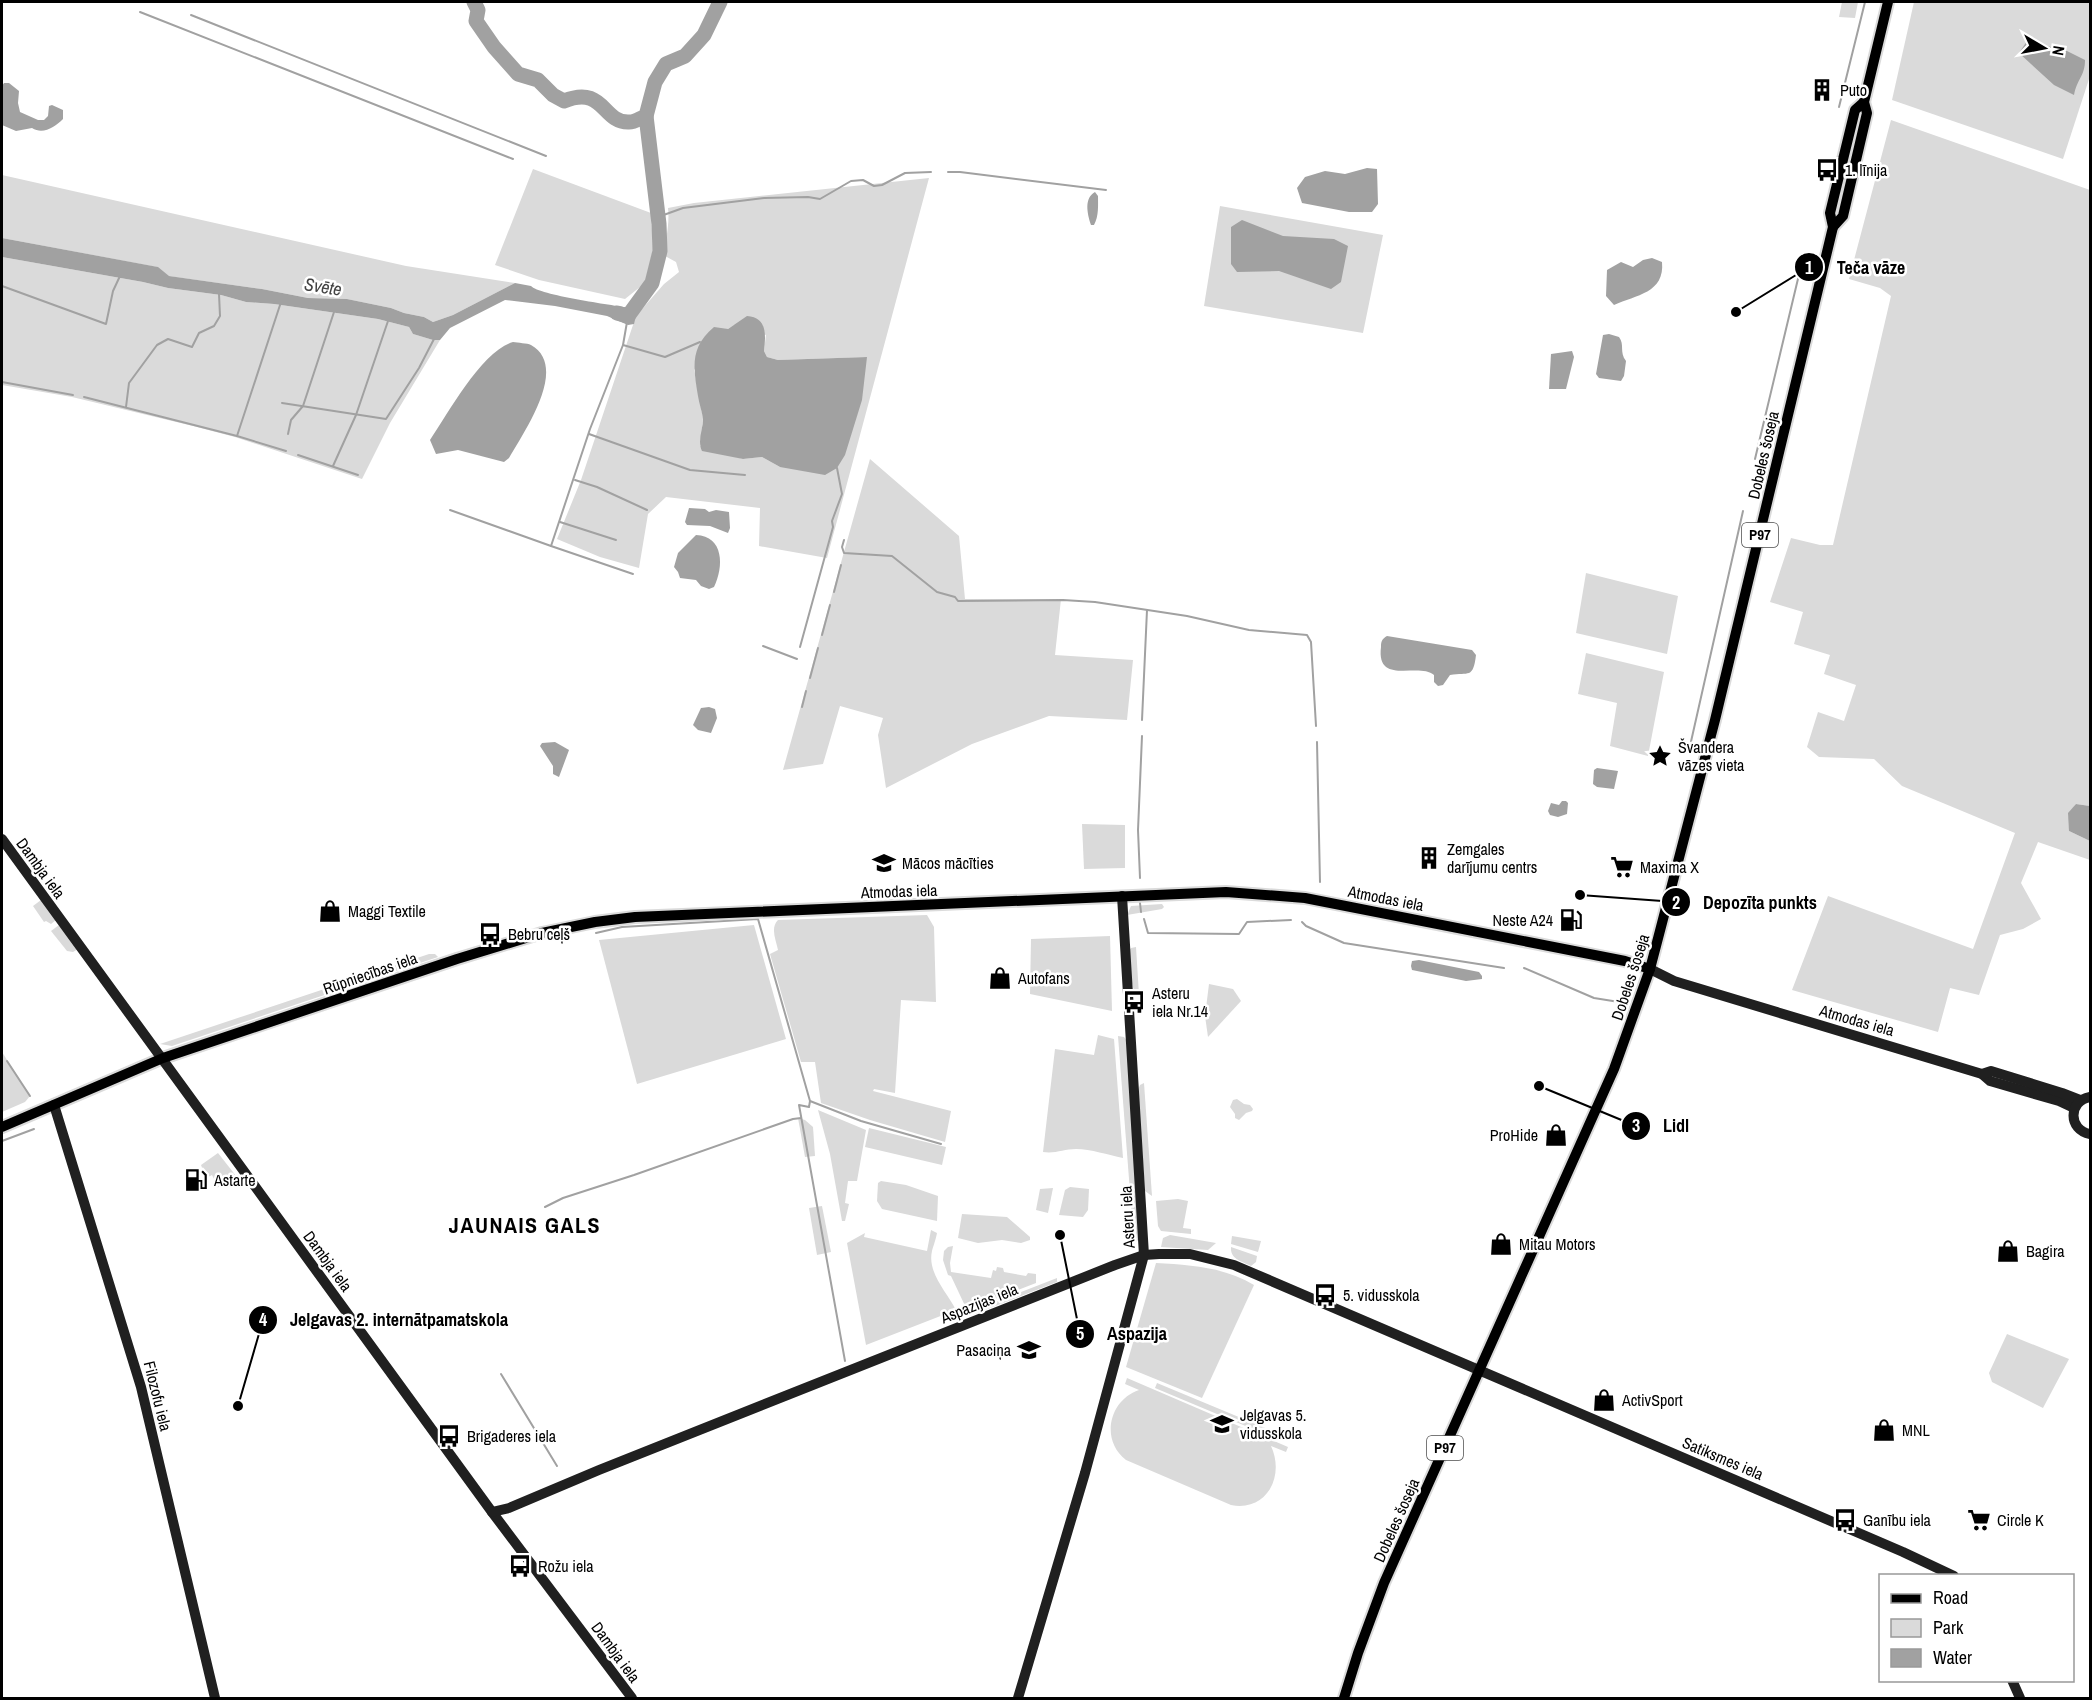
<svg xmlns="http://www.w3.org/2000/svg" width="2092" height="1700" font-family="'Archivo Narrow',sans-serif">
<rect width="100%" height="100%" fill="#fff"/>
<g fill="#dadada" fill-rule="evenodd">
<path d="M1842,2h16l-3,16 -16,-1z"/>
<path d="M1914,2h176v74l-27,83 -171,-59z"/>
<path d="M1891,120l199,70v616l-14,-2 -7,27 21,10v19l-52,-18 -17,41 20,36 -18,10 -23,6 -21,60 -29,-7 -12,44 -146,-42 36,-94 145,53 42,-116 -113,-47 -28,-27 -55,-2 -12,-10 11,-35 26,9 12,-36 -32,-11 6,-19 -36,-11 9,-32 -33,-10 21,-64 29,7h13l58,-249 -11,-8 -31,-9z"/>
<path d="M533,169l118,44 2,37 -8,33 -20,16 -86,-19 -44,-15z"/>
<path d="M2,175l404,91 109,17 -62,32 -20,7 -9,-5 -20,-4 -13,-5 -44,-9 -39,-1 -46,-9 -94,-13 -11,-9 -155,-29z"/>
<path d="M929,178l-102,380 -68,-12 1,-38 -94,-11 -18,17 -9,54 -39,-11 -43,-18 24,-59 55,-164 28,-32 15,-12 -3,-10 -11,-6c0,-16 5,-31 3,-48l26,-5zM734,325l32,10 -2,16 3,6 11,3 89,-3 -87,110 -18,-10 -19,2 -43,-13 3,-28 -9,-48 34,-41z"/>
<path d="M1220,206l163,29 -20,98 -159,-27z"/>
<path d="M2,257l141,25 25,6 53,7 25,7 28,2 104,15 31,8 4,7 20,6h7l-50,83 -28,56 -127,-42 -42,-11 -121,-29 -70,-12z"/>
<path d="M870,459l89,77 6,63h96l-6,56 78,5 -6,60 -78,-4 -77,28 -86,44 -8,-53 5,-17 -43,-12 -17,58 -40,6z"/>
<path d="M1586,573l92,23 -11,58 -91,-21z"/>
<path d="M1586,653l78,19 -16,84 -38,-10 7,-43 -39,-9z"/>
<path d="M1082,824l43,1v43l-41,1z"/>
<path d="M41,900l15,20 -5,4 -5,-3 -2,1 -11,-16z"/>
<path d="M1162,904l2,3 -2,2 -35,6 4,-9z"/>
<path d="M927,915l7,12 2,75 -35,-2 -6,93 -21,-4 -1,2 78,20 -6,31 -75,-22 -49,-17 -6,-41h-14l-31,-108 8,-4c-2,-10 -8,-22 0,-30z"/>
<path d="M59,925l19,24 -5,3 -6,-1 -16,-20z"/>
<path d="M754,925l32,114 -149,45 -38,-144z"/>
<path d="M1110,936l2,75 -82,-17 1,-55z"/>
<path d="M1136,947l3,48h-4l-5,-20 -1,-24 2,-3z"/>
<path d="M429,954h6l3,3 -266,89 -12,-2z"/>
<path d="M1209,984l24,5 8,12 -33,36 -3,-21z"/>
<path d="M1098,1035l16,4 9,119c-15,-3 -32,-9 -47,-9 -12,0 -21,5 -33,3l12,-103 39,6z"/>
<path d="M1118,1036l6,1 4,5 12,196 -6,6z"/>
<path d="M2,1052l28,44 -5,6 -23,10z"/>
<path d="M1144,1083l8,113 -7,-5 -7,-101 2,-5z"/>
<path d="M1237,1099l7,5 6,1 3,4 -1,2 -6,2 -7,7 -4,-2v-4l-5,-7 3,-7z"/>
<path d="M818,1110l48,20 -9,51h-9l-3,22 4,1 -4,17h-3l-12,-67z"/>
<path d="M798,1118l7,2 8,7 2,29 -10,1z"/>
<path d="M869,1128l77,19 -4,18 -77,-18z"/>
<path d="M218,1153l22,28 -25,7 -3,-1 4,-4 -4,-8 -6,3 -5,-13z"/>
<path d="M881,1181l25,4 32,11 -1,25 -55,-12 -5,-8 1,-18z"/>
<path d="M1070,1187l19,2 -1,21 -5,7 -24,-2 6,-25z"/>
<path d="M1053,1188l-5,25 -12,-3 4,-21z"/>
<path d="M1178,1199l10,2 -5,27 8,1v5l-30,-3 -3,-5 -2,-25z"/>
<path d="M822,1206l9,46 -14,3 -8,-47z"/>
<path d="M962,1214l45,3 23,20v3l-9,3 -19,-3 -24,3 -20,-5z"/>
<path d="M931,1230l6,3c-1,6 -4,14 -5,18 -5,22 15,41 24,59l-90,35 -19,-102 18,-10 -1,4 63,14z"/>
<path d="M1170,1235l46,8 -8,7 -47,-3 2,-9z"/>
<path d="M1232,1236l29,5 -3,11 -27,-8z"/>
<path d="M953,1246l-3,17 1,9 40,6 2,-8 3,1 1,-4 6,1 1,4 22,4 2,-3 8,1v9l-69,27 -16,-34 -3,-1 -5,-15 1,-9 4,-4z"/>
<path d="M1231,1247l26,9 -1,6 -5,4c-10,-5 -21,-7 -20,-19z"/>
<path d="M1156,1263c35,2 68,4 98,22l-52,113 -76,-31z"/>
<path d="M1057,1278v4l-85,33 -3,1 -2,-3z"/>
<path d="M2007,1334l62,25 -26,49 -51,-26 -3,-9z"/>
<path d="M1127,1378l161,69 -2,5 -15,-6c14,30 -4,66 -40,59l-105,-45c-26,-20 -17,-60 13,-70l-14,-6z"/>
<path d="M1157,1383l113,47 -3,5 -112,-47z"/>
</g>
<g fill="#a1a1a1">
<path d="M2027,41l40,10 18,9c0,16 -8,19 -11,35l-20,-10 -35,-32z"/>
<path d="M4,83h5l10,8 -1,12 2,9 18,8h6l4,-4 1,-10 3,-1 11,5v9c-8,8 -20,16 -31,9l-16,3 -14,-6v-39z"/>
<path d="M1367,168l10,1 1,35 -6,8h-23l-47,-9 -5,-15 8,-11 20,-6 20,3z"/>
<path d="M1095,192l3,4c0,9 1,20 -4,29h-3c-4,-12 -7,-27 4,-33z"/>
<path d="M1242,220l41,16 51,3 14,7 -7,36 -10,7 -52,-18 -42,1 -6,-8v-37z"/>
<path d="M2,238l156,29 11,9 93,13 46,9 39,1 44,9 13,5 20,4 9,5 20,-7 62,-32 16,3c8,9 81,19 99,22l5,2 1,6 -2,8 -6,1 -21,-9 -52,-10 -50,-6 -55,28 -10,12h-7l-20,-6 -4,-7 -31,-8 -104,-15 -28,-2 -25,-7 -53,-7 -25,-6 -141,-25z"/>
<path d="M1652,258l10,4c3,31 -26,33 -48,43l-8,-9 1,-26 14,-8 12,5 10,-7z"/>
<path d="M747,316c20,1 19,19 17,35l3,6 11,3 89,-3 -5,43 -17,55 -8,13 -12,7 -45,-8 -18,-10 -19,2 -41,-8c-5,-10 1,-22 1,-32 -1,-8 -4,-16 -5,-23 -5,-29 -8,-49 16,-69l14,2z"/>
<path d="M1609,334l10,3c6,8 0,15 7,24l-2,15 -3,5 -22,-3 -3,-4 7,-39z"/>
<path d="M513,342c5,1 14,1 18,3 39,22 -8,88 -22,113l-5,4 -46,-12 -22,4 -6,-14c19,-28 52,-89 83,-98z"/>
<path d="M1572,351l2,6 -8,32h-17l2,-35z"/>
<path d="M689,508l16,1 4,3 7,-2 13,2 1,16 -2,5 -18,-7 -23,-1 -2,-3z"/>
<path d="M696,535c28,1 28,32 18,52l-5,2 -8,-3 -5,-6 -16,-2 -2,-6 -4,-5 4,-14z"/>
<path d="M1387,636l85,14 4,5c-3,24 -7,17 -26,20l-7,10 -5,1 -4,-4v-7c-15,-13 -58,11 -53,-28 0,-6 1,-8 6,-11z"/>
<path d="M709,707l6,2 2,9 -6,15 -13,-3 -5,-5 8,-17z"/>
<path d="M555,742l14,8 -10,27 -6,-3v-8l-13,-20 2,-3z"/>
<path d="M1597,768l21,3 -4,18 -17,-2 -4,-3 1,-14z"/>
<path d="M1562,801h4l2,2 -1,11 -9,3 -8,-2 -2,-4 3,-8 8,2z"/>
<path d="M2076,804l14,2v35l-21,-10 -1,-18z"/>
<path d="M1419,960l60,12 3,4v3l-16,2 -54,-11 -1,-4 1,-5z"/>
</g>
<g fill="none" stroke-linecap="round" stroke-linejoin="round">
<g stroke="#a1a1a1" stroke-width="2">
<path d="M140,12l373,147"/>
<path d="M191,15l355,141"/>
<path d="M1839,107l26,-105"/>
<path d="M948,172h12l146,18"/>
<path d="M658,217l25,-9 81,-10 44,-1 12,2 31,-18 12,-1 11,6 8,-1 23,-12 26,-1"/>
<path d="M2,286l104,38 7,-33 7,-15"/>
<path d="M623,345l42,12 35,-15"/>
<path d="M2,382l71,13"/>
<path d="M84,397l153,39 49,15"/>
<path d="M282,403l104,16 33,-51 15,-29"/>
<path d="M126,407l3,-24 28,-38 11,-6 24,8 7,-14 15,-7 6,-10 -1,-22"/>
<path d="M288,434l3,-14 12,-14 31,-94"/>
<path d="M589,434l101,36 55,5"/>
<path d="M237,436l44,-134"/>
<path d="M298,455l60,20"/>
<path d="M1755,459l47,-197"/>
<path d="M333,466l23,-51 32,-94"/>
<path d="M575,480l22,7 50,23"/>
<path d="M450,510l101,36 39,-117 33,-84 4,-23"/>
<path d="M560,522l56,18"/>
<path d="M844,540l-2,7 2,6 48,3 45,36 18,5 3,4 105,-1 32,2 92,14 62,14 58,5 4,7 5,84"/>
<path d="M551,546l82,28"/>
<path d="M834,592l7,-27"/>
<path d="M822,635l8,-30"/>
<path d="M763,646l34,13"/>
<path d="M800,647l33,-120 -1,-6 10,-27 -5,-26"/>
<path d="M810,678l8,-30"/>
<path d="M802,707l4,-16"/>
<path d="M1142,720l5,-110"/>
<path d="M1317,742l3,140"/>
<path d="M1690,746l53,-235"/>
<path d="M1140,878l-2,-48 4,-94"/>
<path d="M1140,903l1,9"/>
<path d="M1144,919l4,14 91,1 8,-12 44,-2"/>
<path d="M1302,922l4,4 38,17 160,25"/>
<path d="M596,933l26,-6 136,-8 52,182 51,20 80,23"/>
<path d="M1524,968l70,30 25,4"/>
<path d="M7,1061l23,35"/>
<path d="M810,1101l-1,6 -10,-2 46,256"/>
<path d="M2,1141l32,-12"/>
<path d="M545,1207l18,-9 71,-23 159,-56 8,-1"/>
<path d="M501,1374l56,92"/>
</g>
<g stroke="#a1a1a1" stroke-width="15">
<path d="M474,2l4,8 -2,11 18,26 24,27 20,6 15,15 11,6c40,-16 38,21 64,21 6,1 12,-4 18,-6l9,-34 11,-18 19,-8 19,-21 16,-33"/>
<path d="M617,313l11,3 24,-33 8,-32 -1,-27 -13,-108"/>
</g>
<g stroke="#dbdbdb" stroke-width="14">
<g id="primary">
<path d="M1833,227l10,-11 24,-103 -3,-11 24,-100"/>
<path d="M2,1127l161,-69 294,-99 85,-26 53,-11 40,-5 591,-25 79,6 320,63 25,8"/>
<path d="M1344,1698l14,-45 26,-70 230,-514 36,-100 65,-249 118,-493 -3,-14 25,-103 9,-8"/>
</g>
</g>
<g stroke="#202020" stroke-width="10">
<path d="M2,839l490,673 140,186"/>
<path d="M1650,969l24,12 308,93 8,7 69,20 15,7"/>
<path d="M1982,1074l9,-3 71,22 18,7"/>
<path d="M2090,1097c-22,4 -22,33 0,37"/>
<path d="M54,1105l87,282 74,311"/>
<path d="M492,1512l17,-4 90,-38 516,-205 29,-10 15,-1h31l44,11 669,287 51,24"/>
<path d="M2012,1680l8,18"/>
<path d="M1018,1698l67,-225 59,-218 -22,-359"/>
</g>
<use href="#primary" stroke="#000" stroke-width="10"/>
</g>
<defs>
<g id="building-bare" transform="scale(1.8)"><path d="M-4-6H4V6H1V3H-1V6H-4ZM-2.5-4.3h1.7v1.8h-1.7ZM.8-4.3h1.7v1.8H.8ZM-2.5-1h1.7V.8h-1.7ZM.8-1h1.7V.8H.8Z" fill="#000" stroke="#fff" stroke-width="2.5" paint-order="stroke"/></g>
<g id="bus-bare" transform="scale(1.8)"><path d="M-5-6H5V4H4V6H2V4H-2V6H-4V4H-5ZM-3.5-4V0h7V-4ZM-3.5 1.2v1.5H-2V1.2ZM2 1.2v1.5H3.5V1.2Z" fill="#000" stroke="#fff" stroke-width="2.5" paint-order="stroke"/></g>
<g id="sight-bare" transform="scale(1.8)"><path d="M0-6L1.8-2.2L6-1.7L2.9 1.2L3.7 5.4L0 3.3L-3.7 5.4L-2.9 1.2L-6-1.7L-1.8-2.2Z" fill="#000" stroke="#fff" stroke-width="2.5" paint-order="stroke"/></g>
<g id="school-bare" transform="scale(1.8)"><path d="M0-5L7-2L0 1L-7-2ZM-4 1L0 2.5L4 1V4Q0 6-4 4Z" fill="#000" stroke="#fff" stroke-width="2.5" paint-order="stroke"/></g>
<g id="supermarket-bare" transform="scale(1.8)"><path d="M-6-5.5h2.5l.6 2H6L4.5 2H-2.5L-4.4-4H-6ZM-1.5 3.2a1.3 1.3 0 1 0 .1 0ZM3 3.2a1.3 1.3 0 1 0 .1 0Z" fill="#000" stroke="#fff" stroke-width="2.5" paint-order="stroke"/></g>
<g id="shop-bare" transform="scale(1.8)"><path d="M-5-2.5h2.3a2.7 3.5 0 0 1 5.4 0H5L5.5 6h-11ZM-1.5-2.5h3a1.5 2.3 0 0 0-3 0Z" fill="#000" stroke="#fff" stroke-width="2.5" paint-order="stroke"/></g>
<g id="fuel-bare" transform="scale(1.8)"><path d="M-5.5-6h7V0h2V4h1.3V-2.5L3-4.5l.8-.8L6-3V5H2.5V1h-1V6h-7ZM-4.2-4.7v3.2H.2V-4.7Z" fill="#000" stroke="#fff" stroke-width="2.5" paint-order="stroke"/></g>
</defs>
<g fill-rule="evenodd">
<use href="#building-bare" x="1822" y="90"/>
<use href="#bus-bare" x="1827" y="170"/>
<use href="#sight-bare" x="1660" y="756"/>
<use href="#building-bare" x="1429" y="858"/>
<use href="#school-bare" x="884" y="863"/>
<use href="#supermarket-bare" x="1622" y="867"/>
<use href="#shop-bare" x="330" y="911"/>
<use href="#fuel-bare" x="1571" y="920"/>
<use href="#bus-bare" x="490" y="934"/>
<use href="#shop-bare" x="1000" y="978"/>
<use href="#bus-bare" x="1134" y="1002"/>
<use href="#shop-bare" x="1556" y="1135"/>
<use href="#fuel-bare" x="196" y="1180"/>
<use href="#shop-bare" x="1501" y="1244"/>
<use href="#shop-bare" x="2008" y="1251"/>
<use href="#bus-bare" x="1325" y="1295"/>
<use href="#school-bare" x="1029" y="1350"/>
<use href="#shop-bare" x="1604" y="1400"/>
<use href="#school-bare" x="1222" y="1424"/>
<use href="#shop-bare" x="1884" y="1430"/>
<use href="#bus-bare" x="449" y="1436"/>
<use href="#bus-bare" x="1845" y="1520"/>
<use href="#supermarket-bare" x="1979" y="1520"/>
<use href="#bus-bare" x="520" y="1566"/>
</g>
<g text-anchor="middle" stroke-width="5" stroke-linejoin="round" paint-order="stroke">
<g fill="#fff" stroke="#4c4c4c" stroke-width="1.5">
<rect x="1742" y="523" width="36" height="24" rx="4.5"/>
<rect x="1427" y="1436" width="36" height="24" rx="4.5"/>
</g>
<g font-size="15" font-weight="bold" fill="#000">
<text x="1760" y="540">P97</text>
<text x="1445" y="1453">P97</text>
</g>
<g font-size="16" fill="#000" stroke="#fff" text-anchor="start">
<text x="1840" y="96">Puto</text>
<text x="1845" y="176">1. līnija</text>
<text x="1678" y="753">Švandera<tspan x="1678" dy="18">vāzes vieta</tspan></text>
<text x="1447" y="855">Zemgales<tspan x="1447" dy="18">darījumu centrs</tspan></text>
<text x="902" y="869">Mācos mācīties</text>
<text x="1640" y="873">Maxima X</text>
<text x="348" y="917">Maggi Textile</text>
<text x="1553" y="926" text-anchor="end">Neste A24</text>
<text x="508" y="940">Bebru ceļš</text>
<text x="1018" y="984">Autofans</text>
<text x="1152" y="999">Asteru<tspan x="1152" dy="18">iela Nr.14</tspan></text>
<text x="1538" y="1141" text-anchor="end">ProHide</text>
<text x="214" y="1186">Astarte</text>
<text x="1519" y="1250">Mitau Motors</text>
<text x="2026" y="1257">Bagira</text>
<text x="1343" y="1301">5. vidusskola</text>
<text x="1011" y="1356" text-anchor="end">Pasaciņa</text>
<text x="1622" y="1406">ActivSport</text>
<text x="1240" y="1421">Jelgavas 5.<tspan x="1240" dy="18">vidusskola</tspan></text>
<text x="1902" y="1436">MNL</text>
<text x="467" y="1442">Brigaderes iela</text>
<text x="1863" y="1526">Ganību iela</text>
<text x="1997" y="1526">Circle K</text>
<text x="538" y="1572">Rožu iela</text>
</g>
<g font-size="16" fill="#000" stroke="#fff">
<text transform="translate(1763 455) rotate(-77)" y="6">Dobeles šoseja</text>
<text transform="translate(41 868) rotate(54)" y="6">Dambja iela</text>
<text transform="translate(899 891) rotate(-2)" y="6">Atmodas iela</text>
<text transform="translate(1386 898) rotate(11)" y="6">Atmodas iela</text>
<text transform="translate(370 973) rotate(-19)" y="6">Rūpniecības iela</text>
<text transform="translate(1630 977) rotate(-72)" y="6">Dobeles šoseja</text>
<text transform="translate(1857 1020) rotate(16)" y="6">Atmodas iela</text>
<text transform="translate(1127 1217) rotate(-93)" y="6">Asteru iela</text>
<text transform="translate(328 1261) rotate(54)" y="6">Dambja iela</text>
<text transform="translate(979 1303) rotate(-22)" y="6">Aspazijas iela</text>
<text transform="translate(158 1396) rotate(76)" y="6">Filozofu iela</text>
<text transform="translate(1723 1458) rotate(23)" y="6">Satiksmes iela</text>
<text transform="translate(1396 1520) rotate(-66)" y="6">Dobeles šoseja</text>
<text transform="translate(616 1652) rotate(54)" y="6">Dambja iela</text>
</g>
<g font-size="18" font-style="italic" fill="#424242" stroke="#fff">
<text transform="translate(323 287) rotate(9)" y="6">Svēte</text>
</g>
<g font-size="22" font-weight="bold" letter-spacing="1.5" fill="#000" stroke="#fff">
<text x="525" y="1233">JAUNAIS GALS</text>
</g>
</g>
<path fill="none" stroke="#000" stroke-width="2" d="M1736 312L1809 267M1580 895L1676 902M1539 1086L1636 1126M238 1406L263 1320M1060 1235L1080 1334"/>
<g fill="#000" stroke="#fff" stroke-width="2">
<circle cx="1736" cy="312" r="6"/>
<circle cx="1580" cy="895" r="6"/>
<circle cx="1539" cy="1086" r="6"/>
<circle cx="238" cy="1406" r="6"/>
<circle cx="1060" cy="1235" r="6"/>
<circle cx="1809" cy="267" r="15"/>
<circle cx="1676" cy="902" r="15"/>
<circle cx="1636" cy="1126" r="15"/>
<circle cx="263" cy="1320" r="15"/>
<circle cx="1080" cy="1334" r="15"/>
</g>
<g font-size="18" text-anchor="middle" font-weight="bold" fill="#fff">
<text x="1809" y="274">1</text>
<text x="1676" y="909">2</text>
<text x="1636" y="1132">3</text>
<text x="263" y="1326">4</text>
<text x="1080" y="1340">5</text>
</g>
<g font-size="18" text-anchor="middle" font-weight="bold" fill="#000" stroke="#fff" stroke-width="5" stroke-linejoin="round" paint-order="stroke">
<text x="1871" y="274">Teča vāze</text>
<text x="1760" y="909">Depozīta punkts</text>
<text x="1676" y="1132">Lidl</text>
<text x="399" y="1326">Jelgavas 2. internātpamatskola</text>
<text x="1137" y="1340">Aspazija</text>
</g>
<rect width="2092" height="1700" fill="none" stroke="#000000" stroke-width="6"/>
<rect x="1879" y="1574" width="195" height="108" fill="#ffffff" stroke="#999999" stroke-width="1.5"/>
<rect x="1891" y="1594" width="30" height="9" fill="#000000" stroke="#999999" stroke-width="1.5"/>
<text x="1933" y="1604" font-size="18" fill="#000000">Road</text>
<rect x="1891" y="1619" width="30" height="18" fill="#dadada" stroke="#999999" stroke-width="1.5"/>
<text x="1933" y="1634" font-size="18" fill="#000000">Park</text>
<rect x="1891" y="1649" width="30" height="18" fill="#a1a1a1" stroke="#999999" stroke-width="1.5"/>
<text x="1933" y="1664" font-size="18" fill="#000000">Water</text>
<g transform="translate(2044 48) rotate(100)" stroke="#ffffff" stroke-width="4.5" paint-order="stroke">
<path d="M0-4.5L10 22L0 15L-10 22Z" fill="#000000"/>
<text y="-9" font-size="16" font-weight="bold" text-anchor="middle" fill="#000000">N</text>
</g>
</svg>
